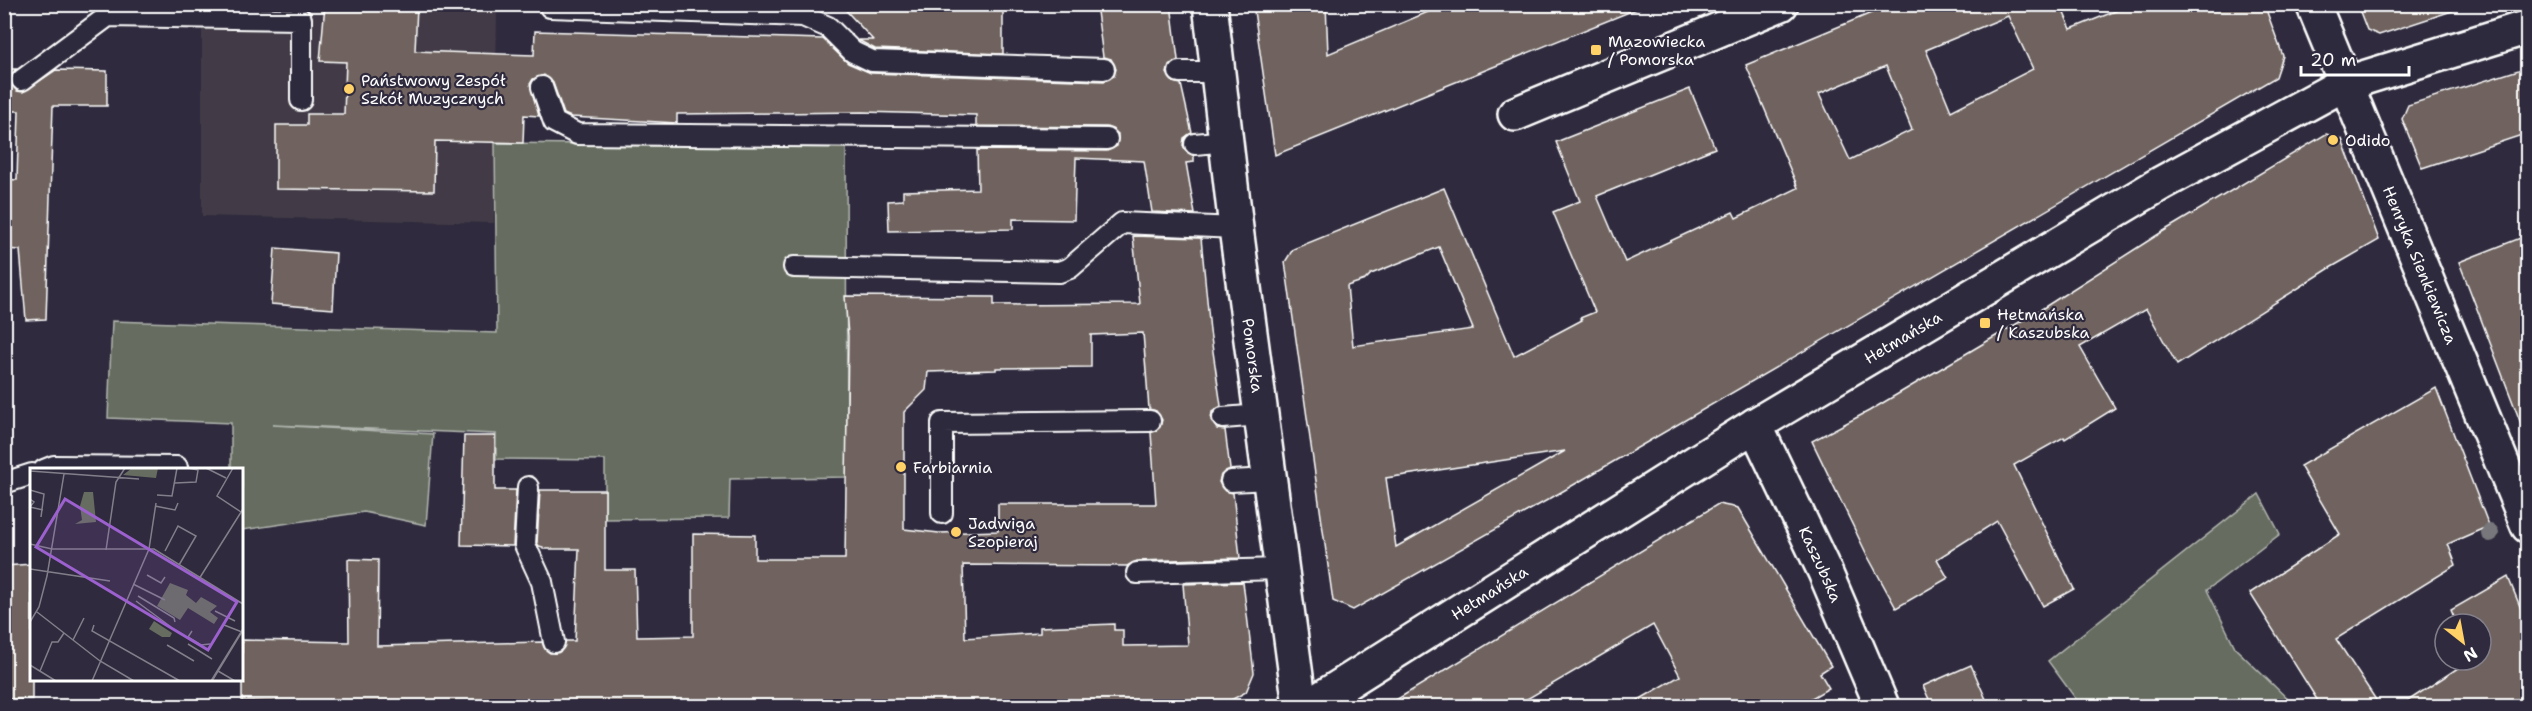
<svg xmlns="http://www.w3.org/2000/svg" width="2532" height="711" font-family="'Shantell Sans',sans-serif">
<rect width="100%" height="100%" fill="#2f2a3d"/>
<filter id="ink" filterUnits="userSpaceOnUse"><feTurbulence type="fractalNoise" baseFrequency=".0167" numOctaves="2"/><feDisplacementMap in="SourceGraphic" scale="12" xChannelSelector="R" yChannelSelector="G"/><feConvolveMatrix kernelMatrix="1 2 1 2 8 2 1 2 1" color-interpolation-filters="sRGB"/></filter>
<g filter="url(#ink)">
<path fill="#423b47" d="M202,5h181l114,4 -3,214 -292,-7z"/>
<g fill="#666d60" stroke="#b2b6b0" stroke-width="1.5">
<path d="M495,143l351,4 1,330 -117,2 -1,39 -124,1v-59l-109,-1v-25l-223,-9 160,9 -7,91 -62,-13 -122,18v-60l-11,-1v-46l-123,-5 4,-97 385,12z"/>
<path d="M2259,494l21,40 -73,56 29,59 59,57h-214l-33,-45z"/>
</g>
<g fill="#6f645f" stroke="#fff" stroke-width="1.5" fill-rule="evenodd">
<path d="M325,4l92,2 -2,45 119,4 1,-24 288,8 25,24 23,10 233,8 10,-5 2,-7 -5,-10 -8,-2 -7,-53h75l7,56 -9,6 -2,7 6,9 8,2 11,49 -8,5 -1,7 3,6 8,5v6l-8,1 9,51 -43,-2 -8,-51 -68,-3 -2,62 -61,-1v10l-124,2 -1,-30 15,-1v-9l75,-2 -1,-39 130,1 10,-5 1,-12 -11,-7 -131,-1v-11l-114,-3 -185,2v9l-106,-6 -7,-3 -11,-31 -9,-8 -11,4 -3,5 9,32 -15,-1 -1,28 -88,-2 -1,50 -158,-2v-64h31v-11h37l2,-52 -26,-1z"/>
<path d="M840,4h163v50l-128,-5 -17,-9h15z"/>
<path d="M1253,4h73l2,50 119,-50 197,2 -369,149z"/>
<path d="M1893,4h167l11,25 62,-25h131l19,52 -7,21 -725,421 -198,112 -20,-9 -48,-339 8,-13 151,-61 70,168 68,-36 -2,-2 15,-6 -42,-100 27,-11 -24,-59 134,-53 25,59 -118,48 28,66 108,-50 3,6 62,-30 -52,-123zM2008,16l25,53 -82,42 -25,-61zM1886,66l26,64 -62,30 -31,-66zM1439,247l34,82 -120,17 -6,-60 18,-6 6,-6zM1565,451l-169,96 -10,-69z"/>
<path d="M2357,4h97l1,6 -76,25 -12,-5z"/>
<path d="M2528,67v66l-106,35 -20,-49 6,-14z"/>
<path d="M4,69h12l-5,6 -1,7 7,9 6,1 33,-22 51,1v35h-54l-7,213 -20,1 -6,-70 -16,-1v-70l13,1 2,-69h-15z"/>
<path d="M2326,134l16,5 37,101 -49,28 -153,97 -31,-56 -66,38 35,61 -50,31 -1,-2 -50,28 60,124 -31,17 -46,-85 -60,38 11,19 -52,30 -29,-53 -55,-114 57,-30 171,-101 122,-78z"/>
<path d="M2528,235v199h-3l-66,-172z"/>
<path d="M1133,236l68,2 9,93 11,75 -9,6 -1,8 6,9 8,1 5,39 -9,6 -2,7 6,9 8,2 7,65 -103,3 -10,5 -164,-1 2,73 75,-5v-6l74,-3v6h9v16l65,-1 -5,-61 60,-2 11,91 -8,19 -22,12 -55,2h-736l-191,-5v-61l107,2 -1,-83 30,1 -1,86 165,-4 3,7 5,4 11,-2 5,-10h9l4,-92h-36v-2l-4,-1 -2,-3 3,-53h65v80h30l2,67 56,-1v-102l62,1v24h90l3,-223 -3,-40 149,1v8l146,-1zM1143,333l6,76 7,2 6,9 -2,7 -9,6 5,71h-158v27l-59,2 -35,-4v-117l22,-22 2,-18 68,-2v-2l95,-1v-32z"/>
<path d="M275,248l61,5 -3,56 -62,-5z"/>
<path d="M2436,388l53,138 -41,18 8,21 -120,74 44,67h-59l-71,-113 90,-59 -40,-68z"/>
<path d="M464,436h31v54h21l-3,56 -52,-1z"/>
<path d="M1718,504l20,4 93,158 -11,7 9,15 -31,18h-170l52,-30 -27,-51 -138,81h-129z"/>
<path d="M32,564v135h-28v-133z"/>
<path d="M2508,577l20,49v80h-128l70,-46h11v-36h-24l-6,-14z"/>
<path d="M1971,665l18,41h-57l-9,-20z"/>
</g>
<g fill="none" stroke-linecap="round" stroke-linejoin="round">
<g stroke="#fff" stroke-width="24">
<g id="service">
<path d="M550,7l253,9 25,11 25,25 19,9 232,8"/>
<path d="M1179,72h39"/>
<path d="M22,80l86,-64 193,3v81"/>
<path d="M542,87l12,35 23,12 530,5"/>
<path d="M1195,144l32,-3"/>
<path d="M794,267l265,5 11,-4 52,-45 114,5"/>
<path d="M1223,418l38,-3"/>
<path d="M44,470l10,-4 123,1"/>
<path d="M1231,481l38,-2"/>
<path d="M4,483l28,-9"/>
<path d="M528,487l-3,58 17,37 12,60"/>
<path d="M942,513v-90l208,-2"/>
<path d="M1137,573l144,-4"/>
</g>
</g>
<g stroke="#fff" stroke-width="38">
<g id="minor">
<path id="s1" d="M1210,4l26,224 64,478"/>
<path id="s2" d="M2313,4l215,522"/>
<path d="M1515,114l266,-110"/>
<path id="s3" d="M1755,425l70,147 57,134"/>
</g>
</g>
<g stroke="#fff" stroke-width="38">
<g id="tertiary">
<path id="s4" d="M1309,706l446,-281 405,-241 184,-100 184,-57"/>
</g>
</g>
<use href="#service" stroke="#2f2a3d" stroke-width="20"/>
<use href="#minor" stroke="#2f2a3d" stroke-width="33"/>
<use href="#tertiary" stroke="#2f2a3d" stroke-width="33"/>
</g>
<circle fill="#77777c" cx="2490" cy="533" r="9"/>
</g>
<g fill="#ffd166" stroke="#2f2a3d" stroke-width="2">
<rect x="1590" y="44" width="12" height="12" rx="3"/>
<circle cx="349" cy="89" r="6"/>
<circle cx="2333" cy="140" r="6"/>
<rect x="1979" y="317" width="12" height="12" rx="3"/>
<circle cx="901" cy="467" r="6"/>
<circle cx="956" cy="532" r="6"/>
</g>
<g text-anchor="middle" stroke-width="4.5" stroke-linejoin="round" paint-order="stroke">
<g font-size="16" fill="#fff" stroke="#2f2a3d" text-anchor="start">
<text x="1608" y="47">Mazowiecka<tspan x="1608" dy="18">/ Pomorska</tspan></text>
<text x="361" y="86">Państwowy Zespół<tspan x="361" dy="18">Szkół Muzycznych</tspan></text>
<text x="2345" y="146">Odido</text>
<text x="1997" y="320">Hetmańska<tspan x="1997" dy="18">/ Kaszubska</tspan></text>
<text x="913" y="473">Farbiarnia</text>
<text x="968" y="529">Jadwiga<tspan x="968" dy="18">Szopieraj</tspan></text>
</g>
<g font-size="16" fill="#fff" stroke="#2f2a3d">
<text dy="6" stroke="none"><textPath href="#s2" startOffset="282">Henryka Sienkiewicza</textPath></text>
<text dy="6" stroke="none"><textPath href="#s4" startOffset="699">Hetmańska</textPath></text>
<text dy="6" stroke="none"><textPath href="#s1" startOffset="354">Pomorska</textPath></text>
<text dy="6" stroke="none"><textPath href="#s3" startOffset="154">Kaszubska</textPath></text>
<text dy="6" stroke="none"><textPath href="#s4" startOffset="213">Hetmańska</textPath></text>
</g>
</g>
<g transform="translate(30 468)">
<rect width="213" height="213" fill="#2f2a3d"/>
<path d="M102,0h26l-2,10 -33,-3zM54,24h9l3,30 -21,2 7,-4 -2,-14zM140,115l18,7 -2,5 10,8 5,-6 16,9 -7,6 8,6 -4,6 -26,-16 -8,12 -23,-14zM124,153l18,12 -2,4h-8l-13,-8z" fill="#666d60"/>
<path fill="none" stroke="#827f8b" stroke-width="1.5" d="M176,0l20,10M203,0l-16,28 24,16M0,3l109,8M145,15l21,-1 2,-12 -10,-2M0,22l14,4 -3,23M127,27l15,1 5,-28M0,31l4,3 -4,5 13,3M125,38l20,4 3,-7M0,76l22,5h102l89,55M76,82l10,-68 9,-14M135,83l13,-25 18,10 -17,29M0,101l80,12M117,107l14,8 4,-6M169,111l44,-70M103,116l32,16M108,128l36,22 1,4M106,133l35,26M185,143l20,10M7,144l63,49 34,20M0,154l9,-15 8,-31 17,-102M64,157l-2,6 88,50M194,157l18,7M162,163l-4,6 13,8 9,-1M43,172l11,-22M158,176l24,15M137,177l27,16M0,197l26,16M10,203l12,-29h6l6,-9M188,203l17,10M62,213l57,-132 7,-46M181,213l32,-52M182,213l31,-51"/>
<path fill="#9c61cf" fill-opacity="0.15" stroke="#9c61cf" stroke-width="3" d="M35,31l172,103 -29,48 -172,-103z"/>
<rect width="213" height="213" fill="none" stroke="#fff" stroke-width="3"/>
</g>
<rect width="2532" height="711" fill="none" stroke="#2f2a3d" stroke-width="24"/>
<rect x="12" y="12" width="2508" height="687" fill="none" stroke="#fff" stroke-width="2" filter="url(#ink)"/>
<g transform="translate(2463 642) rotate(149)"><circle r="28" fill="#2f2a3d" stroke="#827f8b" stroke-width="1.5"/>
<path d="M0-4.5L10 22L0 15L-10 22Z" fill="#ffd166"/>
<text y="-9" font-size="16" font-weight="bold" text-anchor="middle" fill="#ffffff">N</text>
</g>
<path d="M2301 66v9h108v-9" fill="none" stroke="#ffffff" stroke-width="3"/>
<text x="2310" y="66" font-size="18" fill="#ffffff" stroke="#2f2a3d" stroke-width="4.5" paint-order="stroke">20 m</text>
</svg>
